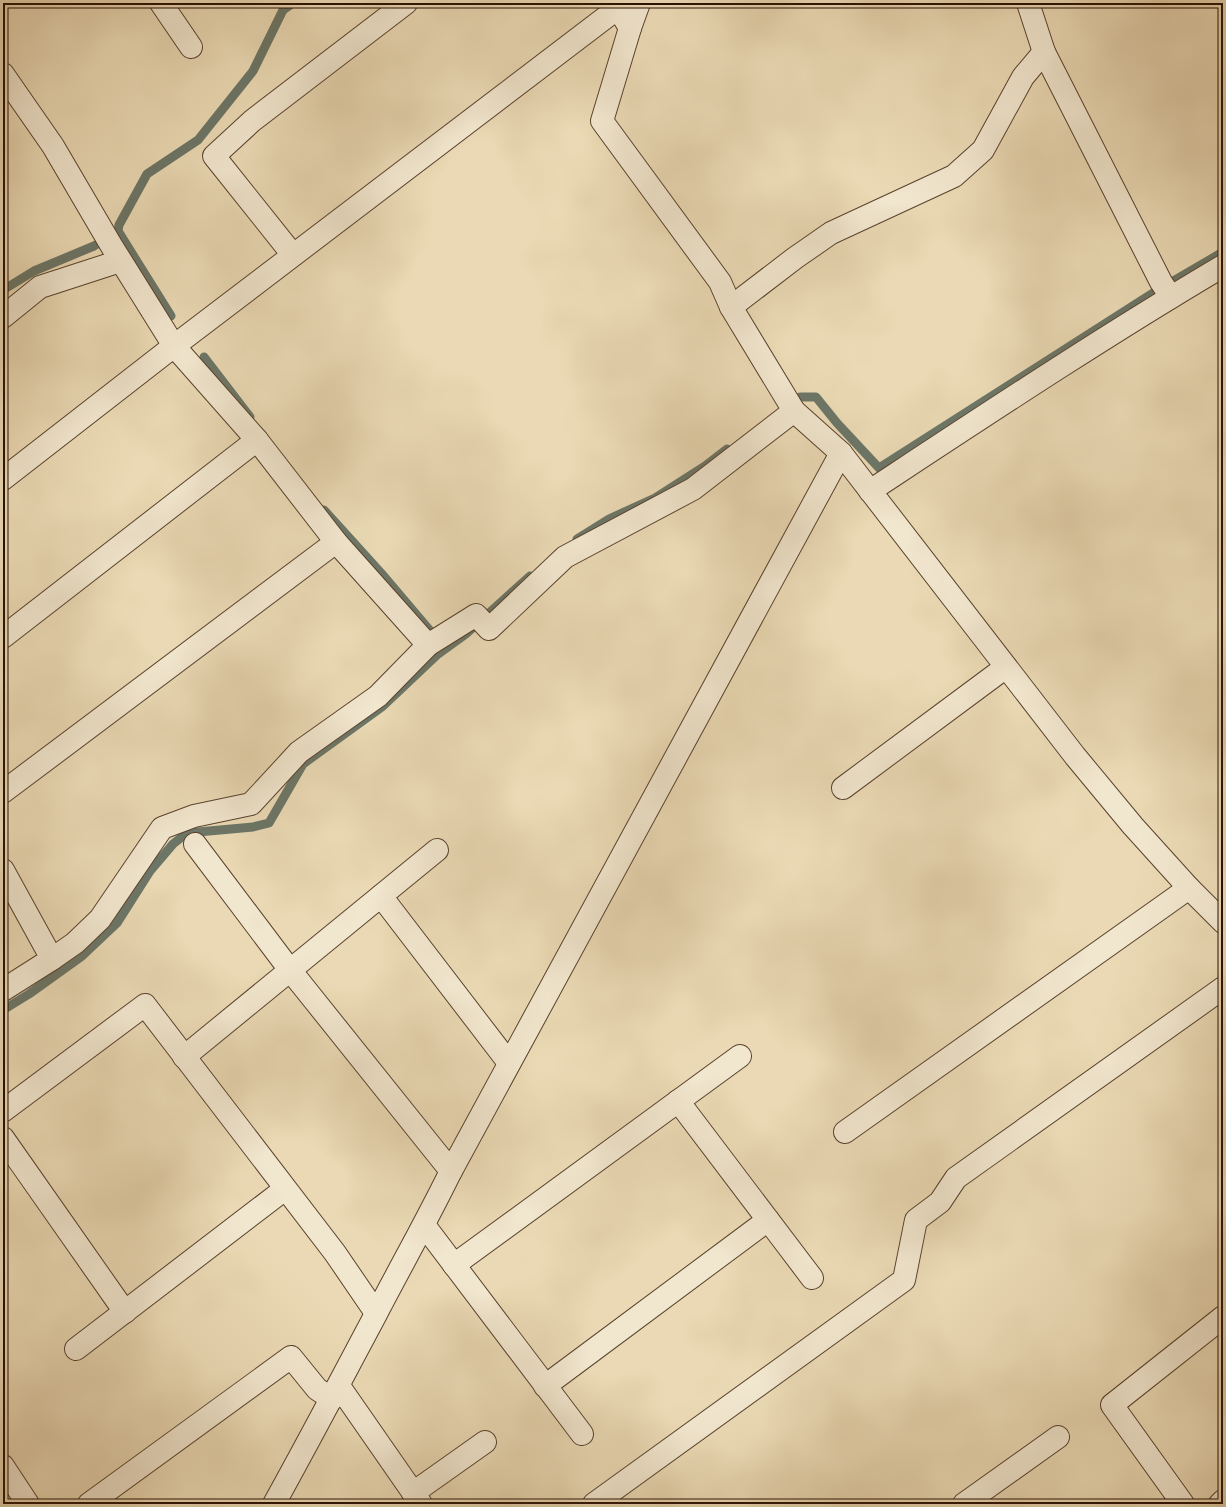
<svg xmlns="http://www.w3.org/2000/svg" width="1226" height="1507" font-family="Vollkorn,serif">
<rect width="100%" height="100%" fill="#ead9b4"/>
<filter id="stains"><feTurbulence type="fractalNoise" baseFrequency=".005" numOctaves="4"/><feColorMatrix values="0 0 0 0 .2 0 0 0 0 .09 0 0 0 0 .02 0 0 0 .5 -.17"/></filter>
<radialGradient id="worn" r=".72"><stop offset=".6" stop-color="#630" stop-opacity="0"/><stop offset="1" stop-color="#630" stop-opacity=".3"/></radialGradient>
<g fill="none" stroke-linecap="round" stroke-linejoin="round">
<g stroke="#6c7667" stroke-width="9">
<path d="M3,290l31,-19 60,-25 13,-8"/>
<path d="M171,316l-53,-85 1,-6 28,-51 51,-34 55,-69 30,-61 10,-7"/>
<path d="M204,357l46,60"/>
<path d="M789,404l11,-7h16l21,26 42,45 274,-175 70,-41"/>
<path d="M324,510l57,63 56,66"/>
<path d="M577,539l32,-20 46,-21 50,-32 22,-17"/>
<path d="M3,1010l26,-16 53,-38 35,-33 33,-52 23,-27 14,-11 66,-6 16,-4 34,-59 80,-58 55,-52 29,-21 63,-57"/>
</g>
<g stroke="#59422d" stroke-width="24">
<g id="minor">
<path d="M161,3l30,44"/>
<path d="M613,3l5,5 12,20 -28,93 118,161 11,25 63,104 47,42 234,303 58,70 56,62 34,34"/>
<path d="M1028,3l16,49 117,230 10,15"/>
<path d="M630,28l9,-25"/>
<path d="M3,74l50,72 58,99 63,101 83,94 79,102 -333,250"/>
<path d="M293,255l-79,-99 38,-35 154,-118"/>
<path d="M731,307l64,-49 36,-25 123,-57 29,-26 40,-73 21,-25"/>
<path d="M3,317l37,-30 80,-26"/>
<path d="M3,479l171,-133 444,-338"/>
<path d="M870,491c117,-77 233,-154 353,-225"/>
<path d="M3,637l254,-197"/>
<path d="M428,645l48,-30 13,14 76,-72 128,-68 101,-78"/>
<path d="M843,788l163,-121"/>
<path d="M195,844l95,126 161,201"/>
<path d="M3,870l49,89 -49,31"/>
<path d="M381,896l128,167"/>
<path d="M52,959l23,-16 25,-24 62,-91 32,-12 57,-12 48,-52 79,-56 50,-51 -92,-103"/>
<path d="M184,1057l253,-207"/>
<path d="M678,1101l134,177"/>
<path d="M3,1111l142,-106 190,248 41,60"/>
<path d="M845,1132l344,-244"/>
<path d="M3,1138l122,174"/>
<path d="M424,1225l158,209"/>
<path d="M454,1265l286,-209"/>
<path d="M76,1349l209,-160"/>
<path d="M339,1386l82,118"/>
<path d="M545,1386l223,-166"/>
<path d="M3,1466l25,38"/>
<path d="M413,1493l72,-51"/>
<path d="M89,1504l202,-147 26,32 15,10"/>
<path d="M274,1504c35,-63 68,-126 102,-190 25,-48 51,-94 75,-143l390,-718"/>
<path d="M594,1504l310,-224 12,-60 24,-18 16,-24 267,-190"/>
<path d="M964,1504l94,-67"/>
<path d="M1183,1504l-71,-99 111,-88"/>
<path d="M1220,1504l3,-3"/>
</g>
</g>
<use href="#minor" stroke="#f1e6ce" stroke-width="22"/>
</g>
<rect width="1226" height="1507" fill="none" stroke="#ead9b4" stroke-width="16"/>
<rect x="4" y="4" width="1218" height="1499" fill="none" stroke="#291000" stroke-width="2"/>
<rect x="8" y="8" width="1210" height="1491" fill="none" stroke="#291000"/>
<rect width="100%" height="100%" filter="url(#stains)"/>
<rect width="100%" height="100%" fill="url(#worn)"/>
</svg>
